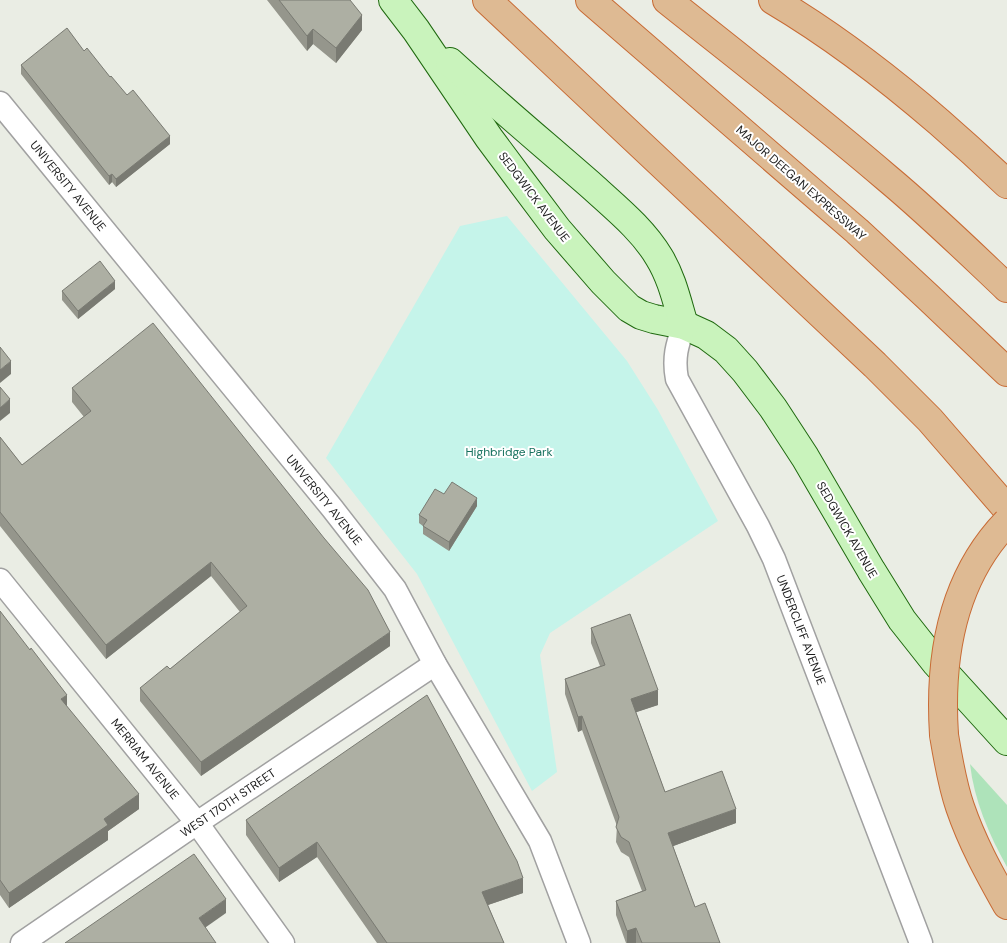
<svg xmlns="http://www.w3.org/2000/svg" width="1007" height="943" font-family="'DM Sans',sans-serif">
<rect width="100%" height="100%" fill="#eaede4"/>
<path fill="#aee3ba" d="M970,764l37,41v62c-18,-32 -33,-67 -37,-103z"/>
<path fill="#c5f4ea" d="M507,216l120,145 31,49 60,111 -168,112 -10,22 17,117 -25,19 -115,-217 -91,-116 134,-232z"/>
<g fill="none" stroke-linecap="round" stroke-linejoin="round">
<g stroke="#a1a1a1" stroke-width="25">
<g id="street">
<path d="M0,103l332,405 63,81 40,75 105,177 39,102"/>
<path d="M684,325c-7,20 -11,33 -7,54l81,147 16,33 147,384"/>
<path d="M0,580l197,243 86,120"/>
<path d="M22,943l175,-120 238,-159"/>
</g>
</g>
<g stroke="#1f690f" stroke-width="30">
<g id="secondary">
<path d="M393,0l23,30 73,108 29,39 39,52 46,53 26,26 12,7 13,4 30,6 22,10 20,15 19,21 28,37 32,49 66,113 31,50 34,43 71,78"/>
<path d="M450,62c47,43 96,84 144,126 23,21 49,42 65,69 13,21 18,45 25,68"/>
</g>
</g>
<g stroke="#c86b35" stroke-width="30">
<g id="highway">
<path d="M487,0l388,365 55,55 77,89"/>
<path d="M590,0l267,231 71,66 79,75"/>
<path d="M667,0c74,59 149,117 220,178 42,35 81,73 120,110"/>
<path d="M773,0c59,35 114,77 166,122 23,20 46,41 68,62"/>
<path d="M944,735c4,24 8,49 16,72 12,35 29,66 47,98"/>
</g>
</g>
<use href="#street" stroke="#fff" stroke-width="22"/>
<use href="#secondary" stroke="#c9f3bc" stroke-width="28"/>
<use href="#highway" stroke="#deba93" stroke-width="28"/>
<g stroke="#c86b35" stroke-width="30" stroke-linecap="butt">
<path id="highway-bridge" d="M944,735c-5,-77 7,-155 63,-213"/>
</g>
<use href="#highway-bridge" stroke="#deba93" stroke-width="28"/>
</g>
<g fill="#95968c">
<path d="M267,0h83l12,30 -26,33 -23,-19 -6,7z"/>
<path d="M84,51l26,26 60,67 -54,43 -4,-5 -3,3 -88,-111v-9z"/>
<path d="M115,289l-37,30 -16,-19v-9z"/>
<path d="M72,388l318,258 -189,130 -61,-75v-13l30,-19 70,-57 -29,-36 -105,83 -106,-133v-89l22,28 62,-48 -12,-15z"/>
<path d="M444,494l33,12 -28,45 -26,-17v-8l-4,-3v-8z"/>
<path d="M0,611l139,198 -31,22v9l-99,68 -9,-13z"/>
<path d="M591,628l67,77 -22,7 29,80 71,31 -63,23 22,61 25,36h-94l-10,-28v-14l26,-10 -13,-34 -8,-5 -5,-10 1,-16 -35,-96 -4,2 -13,-38v-15l35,-13 -9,-23z"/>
<path d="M246,820l277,73 -35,12 16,38h-127l-60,-86 -38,25 -33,-47z"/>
</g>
<g fill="#797a72">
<path d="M362,15v15l-26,33v-15z"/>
<path d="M313,29v15l-6,7v-15z"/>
<path d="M170,136v8l-54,43v-8z"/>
<path d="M112,174v8l-3,3v-9z"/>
<path d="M115,281v8l-37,30v-8z"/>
<path d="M11,361v13l-11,9v-13z"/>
<path d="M10,399v14l-10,8v-13z"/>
<path d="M477,498v8l-28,45v-9z"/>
<path d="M211,562v14l-105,83v-14z"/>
<path d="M390,632v14l-189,130v-14z"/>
<path d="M658,690v15l-27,9v-15z"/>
<path d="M67,695v15l-6,-11z"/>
<path d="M582,716v14l-4,2v-15z"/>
<path d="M139,794v15l-31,22v9l-99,68v-15l95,-74z"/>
<path d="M736,809v14l-68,25v-15z"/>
<path d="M317,842v15l-38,25v-14z"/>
<path d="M523,878v15l-41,14v-15z"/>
<path d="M226,899v14l-27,19v-14z"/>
<path d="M636,928v15h-9v-12z"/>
</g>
<g fill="#adafa3" stroke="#797a72">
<path d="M279,0h71l12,15 -26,33 -23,-19 -6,7z"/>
<path d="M67,28l17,23 3,-3 23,29 1,-1 16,19 6,-5 37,46 -54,43 -4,-5 -3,2 -88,-111z"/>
<path d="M100,261l15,20 -37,30 -16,-20z"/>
<path d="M153,323l171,215 44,52 22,42 -189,130 -61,-74 27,-22 3,3 77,-63 -36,-44 -105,83 -106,-133v-75l22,28 69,-54 -19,-23z"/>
<path d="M0,347l11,14 -11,9z"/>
<path d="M0,387l10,12 -10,9z"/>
<path d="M452,482l25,16 -28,44 -26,-16 4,-6 -8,-5 16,-26 9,5z"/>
<path d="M0,611l30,39 1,-2 36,47 -6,4 78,95 -35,25 4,6 -99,68 -9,-13z"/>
<path d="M630,614l28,76 -27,9 34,93 57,-21 14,38 -68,24 27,74 10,-4 15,40h-78l-6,-15 -9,3 -11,-30 30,-11 -17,-48 -8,-5 -5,-10 3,-10 -37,-101 -4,1 -13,-38 40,-14 -14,-37z"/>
<path d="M427,695l90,166 6,17 -41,14 22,51h-117l-70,-101 -38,26 -33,-48z"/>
<path d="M194,854l32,45 -27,19 17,25h-151z"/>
</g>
<g text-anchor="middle" stroke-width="4" stroke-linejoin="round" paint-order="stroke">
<g font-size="12" fill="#1d1d1d" stroke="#fff">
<text transform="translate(801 183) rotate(41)" y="4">MAJOR DEEGAN EXPRESSWAY</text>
<text transform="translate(68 186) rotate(51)" y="4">UNIVERSITY AVENUE</text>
<text transform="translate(534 197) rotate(53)" y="4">SEDGWICK AVENUE</text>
<text transform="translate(324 500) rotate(51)" y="4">UNIVERSITY AVENUE</text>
<text transform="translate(847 530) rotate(60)" y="4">SEDGWICK AVENUE</text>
<text transform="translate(801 630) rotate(69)" y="4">UNDERCLIFF AVENUE</text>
<text transform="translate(145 759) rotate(51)" y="4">MERRIAM AVENUE</text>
<text transform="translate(228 803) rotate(-34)" y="4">WEST 170TH STREET</text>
</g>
<g font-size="12" fill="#16715e" stroke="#fff">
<text x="509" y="456">Highbridge Park</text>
</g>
</g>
</svg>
